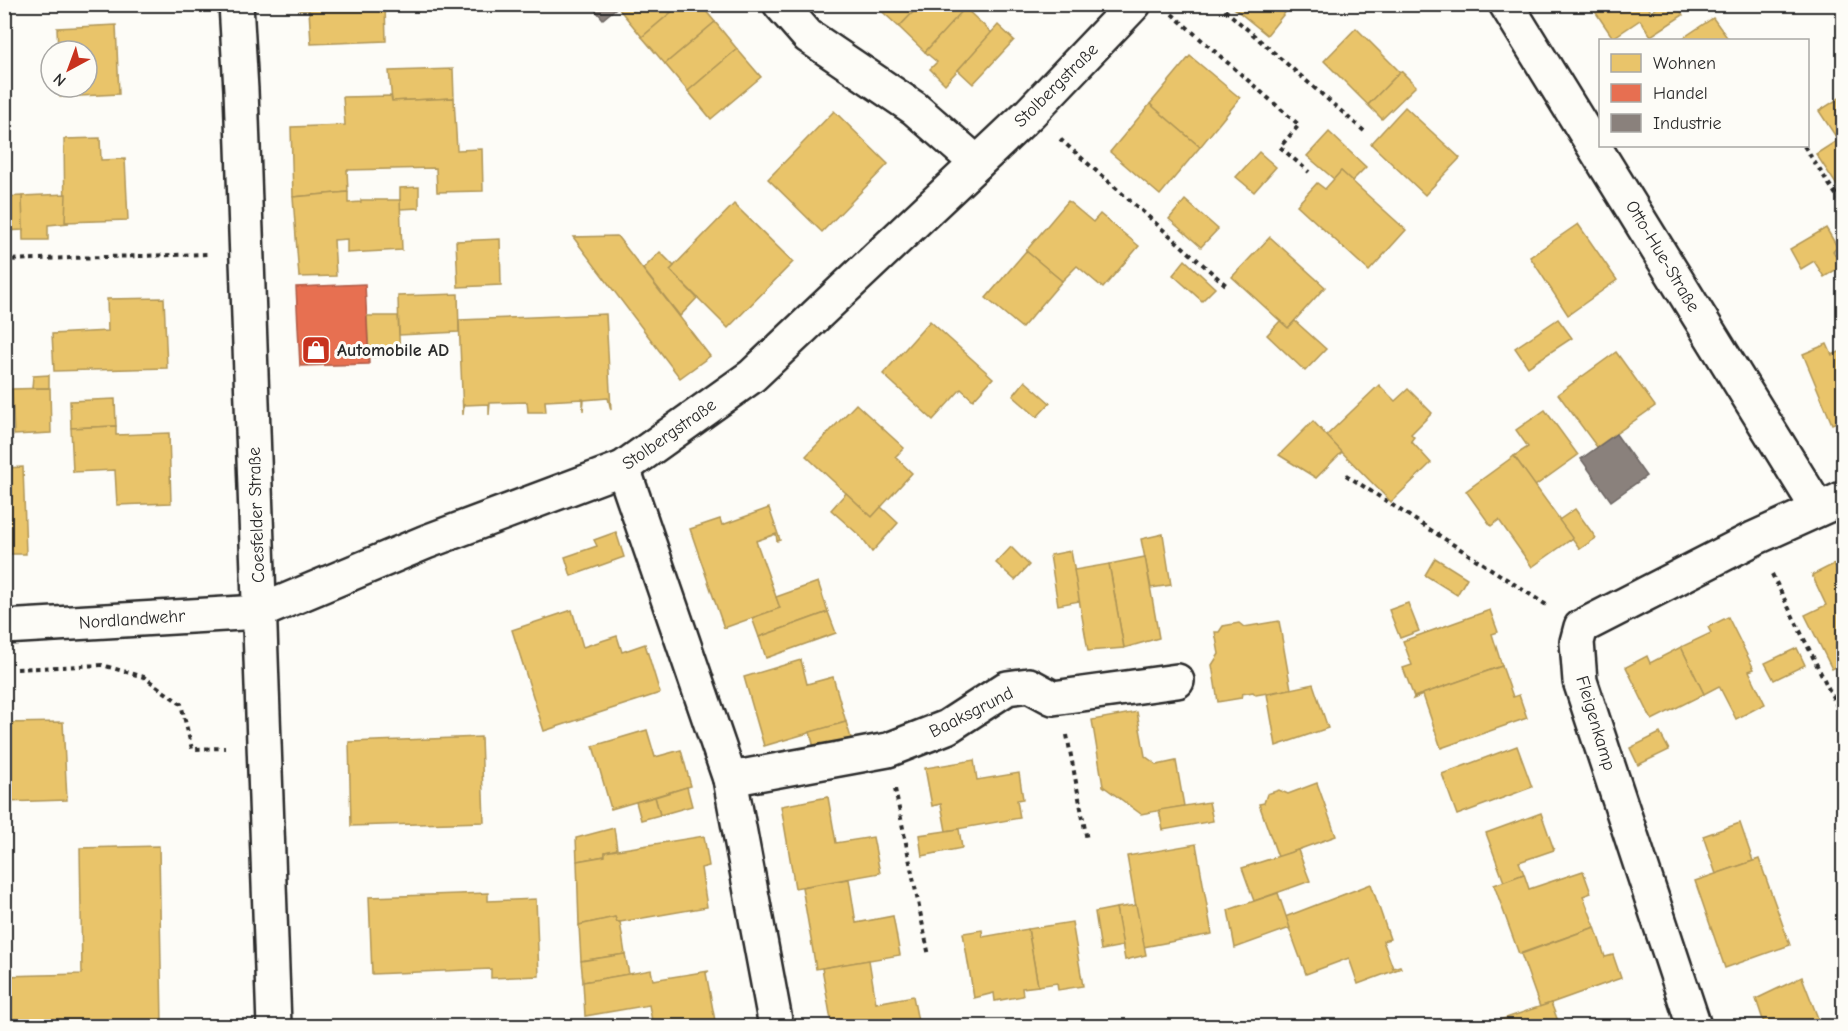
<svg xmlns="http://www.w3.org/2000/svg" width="1848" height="1031" font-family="'Comic Neue',sans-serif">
<rect width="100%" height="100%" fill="#fdfcf7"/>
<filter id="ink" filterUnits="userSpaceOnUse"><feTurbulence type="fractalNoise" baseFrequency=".0167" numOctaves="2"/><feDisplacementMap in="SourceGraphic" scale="12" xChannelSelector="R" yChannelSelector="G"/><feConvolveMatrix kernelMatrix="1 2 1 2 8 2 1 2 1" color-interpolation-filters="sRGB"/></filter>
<g filter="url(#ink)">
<g fill="#e9c46a" stroke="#b09657" stroke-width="1.5">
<path d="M299,4h86l1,37 -75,3 -2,-34h-9z"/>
<path d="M624,4h57l-39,33 -23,-28z"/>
<path d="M681,4h19l15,18 -50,42 -23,-27z"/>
<path d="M874,4h47l-22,23z"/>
<path d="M921,4h49l-45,48 -26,-25z"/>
<path d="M1229,4h63l-25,31z"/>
<path d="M1590,4h57l4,8 11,-8h14l7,11 -32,21 -11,-16 -27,18z"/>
<path d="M965,8l27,25 -47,51 -15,-15 7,-7 -12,-10z"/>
<path d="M1713,18l16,22h-49z"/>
<path d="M715,22l22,27 -49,42 -23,-27z"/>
<path d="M116,25l3,69 -59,3v-10h27v-36h-29l-1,-23z"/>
<path d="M998,25l16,15 -41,44 -15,-14z"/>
<path d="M1356,28l44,44 -32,33 -44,-44z"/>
<path d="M737,49l24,28 -50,42 -23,-28z"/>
<path d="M1190,56l50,42 -40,49 -50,-43z"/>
<path d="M453,69l1,29 -62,3 -3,-30z"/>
<path d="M1401,71l15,15 -34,33 -14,-14z"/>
<path d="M4,95h6l1,20h-7z"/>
<path d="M1844,95v41l-6,4 -19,-29z"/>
<path d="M391,96l1,5 62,-3 3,52 25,-1 1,42 -46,1 -1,-24 -89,2 1,22 -55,5 -2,-70 54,-2 -2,-28z"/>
<path d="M1150,104l50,43 -40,48 -50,-43z"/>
<path d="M1405,107l55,51 -35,37 -54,-51z"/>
<path d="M834,111l54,53 -66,68 -54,-53z"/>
<path d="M1329,132l37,35 -14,14 -11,-10 -7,8 -27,-23z"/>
<path d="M1844,136v60l-28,-42z"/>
<path d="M100,138l1,22 24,-1 3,61 -63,2 -1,-83z"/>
<path d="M1259,152l17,15 -22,25 -18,-15z"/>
<path d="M1341,171l65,59 -37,41 -72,-66 20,-22 8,6z"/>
<path d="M419,187v21l-19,1v-21z"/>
<path d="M348,192v11l13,-1v-2h39l2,50 -55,3v-14l-13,1 2,36 -37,1 -6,-80z"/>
<path d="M66,194l-1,28 4,1 -21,2v15h-25l-1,-44z"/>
<path d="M22,196l1,34 -19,1v-34z"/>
<path d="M1185,200l33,29 -17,18 -32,-28z"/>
<path d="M1068,201l25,21 7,-8 39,32 -36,42 -26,-22 -15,15 -36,-30z"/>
<path d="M734,204l59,58 -65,66 -58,-58z"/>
<path d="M1578,224l39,56 -49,35 -38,-58z"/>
<path d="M1826,228l12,20 -5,3 9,15 -18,11 -10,-16 -13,8 -11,-20z"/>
<path d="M617,236l93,120 -30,22 -107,-141z"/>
<path d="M1270,237l55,50 -37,41 -56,-51z"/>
<path d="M500,239l1,46 -43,2 -2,-46z"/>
<path d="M1026,251l36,30 -40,47 -36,-30z"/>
<path d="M660,252l14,14 -4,4 27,28 -17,18 -37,-47z"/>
<path d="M1185,260l30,28 -13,13 -29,-26z"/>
<path d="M458,294l1,38 -60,3 -1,-39z"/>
<path d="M164,298l3,70 -113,3 -2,-37 56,-3 -1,-32z"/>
<path d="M606,314l5,96 -3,-12 -24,2 -1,11v-12l-38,2 1,11h-18l-1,-10 -37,1 -1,12v-11l-25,1 -1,10 -4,-95z"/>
<path d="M367,316h31l2,40 -31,1z"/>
<path d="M1558,319l14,19 -44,29 -13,-19z"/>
<path d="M930,321l63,57 -20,22 -12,-11 -28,31 -50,-46z"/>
<path d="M1280,321l8,7 7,-7 31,28 -21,22 -38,-36z"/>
<path d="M1827,344l5,11 12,-5v69l-12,5 -29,-70z"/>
<path d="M1616,352l39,54 -58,41 -39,-53z"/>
<path d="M49,375v13h-17l1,-12z"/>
<path d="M1025,381l25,22 -13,14 -24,-21z"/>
<path d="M1379,385l16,16 13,-12 24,24 -21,21 3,3 -3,4 20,22 -40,39 -65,-66z"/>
<path d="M50,388l1,45 -37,2 -2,-46z"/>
<path d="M115,399l1,27 -45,2 -1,-27z"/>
<path d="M856,404l48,44 -9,9 17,16 -40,44 -66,-61z"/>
<path d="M1545,410l33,45 -43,31 -21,-30 14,-9 -12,-17z"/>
<path d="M1313,421l29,31 -26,26 -37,-23z"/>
<path d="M116,426v9l53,-2 2,70 -54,2 -2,-35 -42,2 -2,-44z"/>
<path d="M1514,456l59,82 -41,29 -33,-47 -8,6 -25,-35z"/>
<path d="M23,467l3,87h-22v-86z"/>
<path d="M846,493l26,24 9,-10 17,16 -26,29 -12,-16 -29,-26z"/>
<path d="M769,508l11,32 -3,1 -1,-7 -20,7 24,67 -56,20 -34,-99 30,-10 2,6z"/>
<path d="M1575,509l21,29 -16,11 -21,-29z"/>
<path d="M616,532l8,25 -53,19 -6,-19 32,-11 -3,-6z"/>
<path d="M1163,534l8,51 -20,3 -10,-49z"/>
<path d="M1011,547l18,18 -14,15 -19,-17z"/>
<path d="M1071,551l9,50 -22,4 -8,-50z"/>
<path d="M1145,557l14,81 -35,10 -15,-84z"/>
<path d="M1435,558l32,20 -10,17 -32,-20z"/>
<path d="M1109,564l15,84 -36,3 -14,-81z"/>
<path d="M1834,564l4,6 6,-2v95l-12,6 -27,-54 21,-10 -14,-30z"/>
<path d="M818,582l10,30 -69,25 -7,-19 28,-10 -4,-11z"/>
<path d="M1408,603l11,28 -19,7 -11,-28z"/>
<path d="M572,610l11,37 34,-11 5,16 23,-8 15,49 -116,38 -32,-101z"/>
<path d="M1490,610l8,22 -6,2 10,32 -88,31 -11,-29 9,-3 -9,-24z"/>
<path d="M828,612l8,21 -70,25 -7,-21z"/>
<path d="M1728,617l26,52 -5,2 16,33 -29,15 -17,-33 -15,8 -23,-47 30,-14 -3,-6z"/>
<path d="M1279,621l12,68 -35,6 -3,-3 -11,2 -1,4 -23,4 -6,-37 7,-11 -4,-22h4l4,-6 16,-3 5,4z"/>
<path d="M1681,647l23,47 -52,26 -26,-53 21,-11 3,7z"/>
<path d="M1797,648l8,17 -31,15 -9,-17z"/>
<path d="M801,660l6,24 26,-7 13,45 -82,24 -20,-69z"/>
<path d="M1502,666l11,31 6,-2 8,23 -86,30 -18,-53 -10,4 1,-2z"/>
<path d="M1313,684l15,44 -52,18 -9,-52z"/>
<path d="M1137,712l8,44 12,9 19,-4 8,45 -43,8 -38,-28 -11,-66z"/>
<path d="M63,722l4,78 -63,2v-79z"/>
<path d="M846,722l6,19 -37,11 -5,-20z"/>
<path d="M647,730l8,27 26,-7 10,36 -80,23 -18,-63z"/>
<path d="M1660,733l9,17 -31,15 -8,-17z"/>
<path d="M481,737l3,85 -133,4 -2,-84z"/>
<path d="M1517,746l15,41 -75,28 -15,-41z"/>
<path d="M974,760l3,20 42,-7 4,26 -6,1 3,18 -74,13 -5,-27 -9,2 -7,-38z"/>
<path d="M1317,783l19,53 -58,21 -19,-53 5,-1 3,-9 12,-4 9,4z"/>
<path d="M687,787l5,19 -32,9 -5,-18z"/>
<path d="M655,797l5,18 -19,5 -5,-18z"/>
<path d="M828,797l8,46 37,-6 7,36 -85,15 -14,-82z"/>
<path d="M1209,802l4,19 -50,9 -4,-20z"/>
<path d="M1541,813l13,37 -35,12 5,12 -20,8 -18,-49z"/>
<path d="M1740,823l13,38 -37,13 -13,-38z"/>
<path d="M614,828l3,21 -12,3v4l-28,5 -1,-23z"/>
<path d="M959,829l3,19 -40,8 -3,-21z"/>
<path d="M704,836l5,30 -8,2 6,39 -87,15h-3l-2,-5 -36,8 -2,-64 28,-5v-4z"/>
<path d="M1196,844l16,90 -69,13 -16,-91z"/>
<path d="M159,846l3,180h-158v-50l78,-2 -2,-126z"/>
<path d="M1298,850l12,31 -56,20 -12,-33z"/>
<path d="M1759,859l31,86 -65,23 -30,-87z"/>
<path d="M1583,871l8,22 -8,3 12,31 -76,27 -25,-69 30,-11 5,15z"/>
<path d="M849,879l7,44 37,-7 7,39 -84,14 -14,-82z"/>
<path d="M1371,884l19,55 -7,2 10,27 7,-2 1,2 -43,16 -9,-26 -43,16 -21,-57z"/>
<path d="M488,893v8l48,-2 3,77 -48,2v-9l-119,5 -3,-77z"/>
<path d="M1278,893l12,35 -55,20 -7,-38z"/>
<path d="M1136,905l10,50 -21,5 -9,-52z"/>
<path d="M1116,908l7,38 -22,4 -6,-38z"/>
<path d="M615,917l2,5h3l5,32 -44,7 -2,-36z"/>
<path d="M1072,922l11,64 -25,4 -1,-7 -19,3 -10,-57z"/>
<path d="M1595,927l10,30 8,-2 8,23 -81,29 -19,-53z"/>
<path d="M1028,929l10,57 -16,2 1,8 -28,5 -1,-8 -20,5 -11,-65 19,-3 1,7z"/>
<path d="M625,954l4,20 -46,8 -2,-21z"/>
<path d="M869,960l7,43 37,-7 6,30h-87l-10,-58z"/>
<path d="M651,970l2,10 56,-9 -3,2 10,53h-63l-4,-21 -64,11 -2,-34z"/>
<path d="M1802,977l19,49h-56l-9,-27z"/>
<path d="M1551,1003l9,23h-61l-2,-5z"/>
</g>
<path fill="#e76f51" stroke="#af5b46" stroke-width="1.5" d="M365,284l4,80 -69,2 -4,-79z"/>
<g fill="#8a817c" stroke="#6e6764" stroke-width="1.5">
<path d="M590,4h31l-18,15z"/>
<path d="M1616,434l30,42 -35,25 -30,-42z"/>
</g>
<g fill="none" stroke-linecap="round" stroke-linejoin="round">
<g stroke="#2b2b2b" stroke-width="38">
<g id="street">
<path d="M780,4l28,32 106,72 63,55"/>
<path d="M1506,4l312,505"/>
<path d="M623,468l107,311 46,247"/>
<path d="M259,612l167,-70 197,-74 129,-92 278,-263 104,-109"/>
<path d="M730,779l158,-29 59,-23 60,-39 22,-3 24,13 124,-17"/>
<path d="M1694,1026l-114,-345 -3,-39 4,-15 174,-89 89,-40"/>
</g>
</g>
<g stroke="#2b2b2b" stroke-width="38">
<g id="secondary">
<path d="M236,4l5,86 33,936"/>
<path d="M4,627l255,-15"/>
</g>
</g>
<g stroke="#2b2b2b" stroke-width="4" stroke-dasharray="4.5 4.5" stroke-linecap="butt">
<path d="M1218,4l146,127"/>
<path d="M1172,14l127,111 -19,22 29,25"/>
<path d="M1060,139l166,146"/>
<path d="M1804,146l40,61"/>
<path d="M4,260l203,-6"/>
<path d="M1346,475l202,131"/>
<path d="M1772,574l72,146"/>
<path d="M17,669l85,-4 42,12 37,27 11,45 33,-1"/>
<path d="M1067,735l20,105"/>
<path d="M895,789l34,167"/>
</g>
<use href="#street" stroke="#fdfcf7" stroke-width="33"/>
<use href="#secondary" stroke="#fdfcf7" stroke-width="33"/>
</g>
</g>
<defs>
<g id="shop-square" transform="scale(1.5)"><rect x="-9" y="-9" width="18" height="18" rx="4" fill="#c8321e" stroke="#fdfcf7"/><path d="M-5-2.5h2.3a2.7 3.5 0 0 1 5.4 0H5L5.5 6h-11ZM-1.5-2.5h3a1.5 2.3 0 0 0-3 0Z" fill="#fff"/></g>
</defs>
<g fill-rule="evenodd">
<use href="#shop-square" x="316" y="350"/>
</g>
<g text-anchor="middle" stroke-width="6" stroke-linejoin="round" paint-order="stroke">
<g font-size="18" fill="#2b2b2b" stroke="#fdfcf7">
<text transform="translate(1056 85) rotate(-45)" y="6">Stolbergstraße</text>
<text transform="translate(1663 256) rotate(59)" y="6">Otto-Hue-Straße</text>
<text transform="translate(669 434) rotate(-35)" y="6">Stolbergstraße</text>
<text transform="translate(256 515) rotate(-92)" y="6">Coesfelder Straße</text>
<text transform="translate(132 619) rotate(-4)" y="6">Nordlandwehr</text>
<text transform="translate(971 712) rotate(-27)" y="6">Baaksgrund</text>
<text transform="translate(1596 723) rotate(73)" y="6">Fleigenkamp</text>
</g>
<g font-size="18" font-weight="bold" fill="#2b2b2b" stroke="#fdfcf7" text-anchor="start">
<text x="337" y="356">Automobile AD</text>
</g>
</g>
<rect width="1848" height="1031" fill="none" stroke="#fdfcf7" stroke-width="24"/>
<rect x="12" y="12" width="1824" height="1007" fill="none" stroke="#2b2b2b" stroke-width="2" filter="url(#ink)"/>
<rect x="1599" y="39" width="210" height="108" fill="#fdfcf7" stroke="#a9a8a5" stroke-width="1.5"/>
<rect x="1611" y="54" width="30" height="18" fill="#e9c46a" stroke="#a9a8a5" stroke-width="1.5"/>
<text x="1653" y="69" font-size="18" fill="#2b2b2b">Wohnen</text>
<rect x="1611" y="84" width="30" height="18" fill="#e76f51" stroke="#a9a8a5" stroke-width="1.5"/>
<text x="1653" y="99" font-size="18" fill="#2b2b2b">Handel</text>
<rect x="1611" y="114" width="30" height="18" fill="#8a817c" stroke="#a9a8a5" stroke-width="1.5"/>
<text x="1653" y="129" font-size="18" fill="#2b2b2b">Industrie</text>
<g transform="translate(69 69) rotate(221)"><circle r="28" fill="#fdfcf7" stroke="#a9a8a5" stroke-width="1.5"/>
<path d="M0-4.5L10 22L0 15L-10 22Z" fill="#c8321e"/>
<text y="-9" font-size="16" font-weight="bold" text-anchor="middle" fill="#2b2b2b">N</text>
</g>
</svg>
